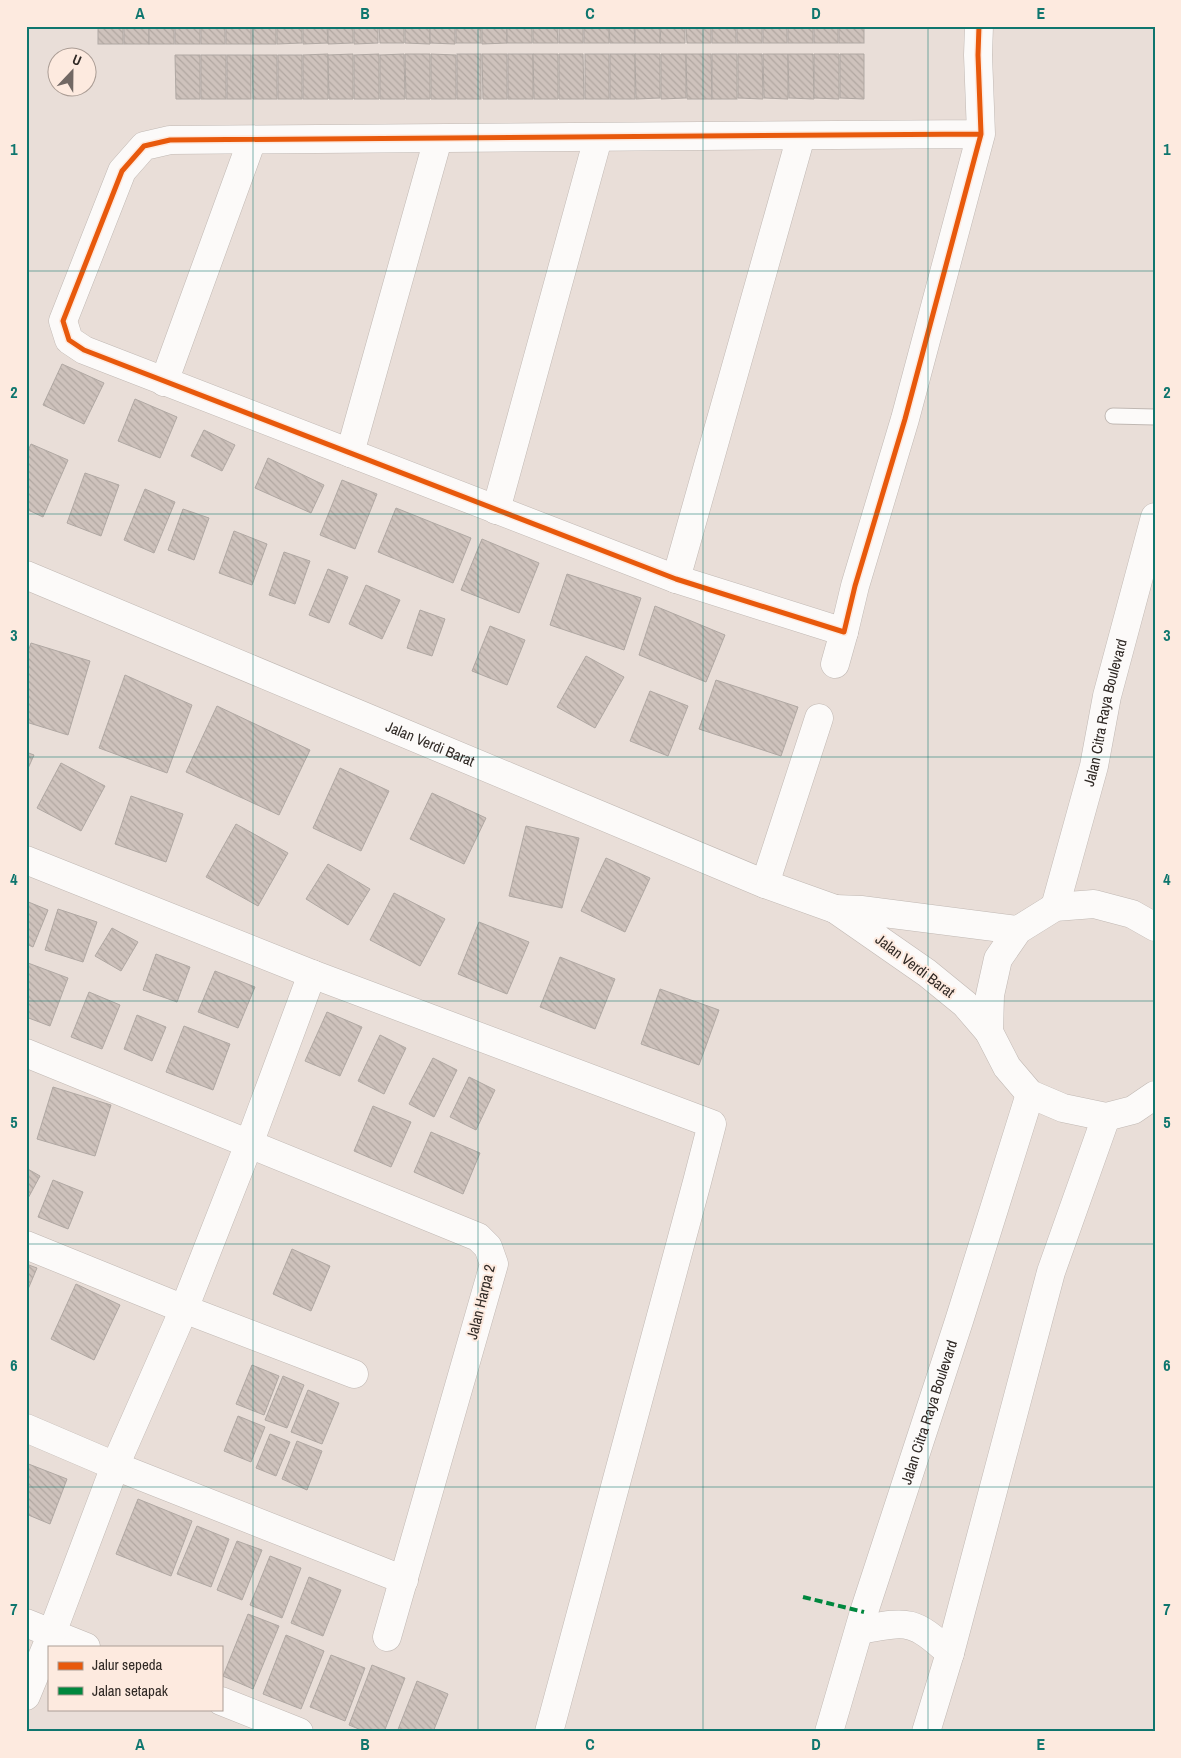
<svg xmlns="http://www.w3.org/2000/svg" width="1181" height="1758" font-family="'Archivo Narrow',sans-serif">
<defs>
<pattern id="building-back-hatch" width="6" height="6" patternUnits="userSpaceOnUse" patternTransform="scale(1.25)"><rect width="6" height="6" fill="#cec2bc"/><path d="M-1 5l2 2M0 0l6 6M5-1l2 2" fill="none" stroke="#b1a7a1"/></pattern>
</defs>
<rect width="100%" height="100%" fill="#e9ded8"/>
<g fill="url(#building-back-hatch)" stroke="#b0a8a3">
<rect x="98" y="26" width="25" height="18"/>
<rect x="124" y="26" width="25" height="18"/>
<rect x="149" y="26" width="25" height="18"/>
<rect x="175" y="26" width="25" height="18"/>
<rect x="201" y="26" width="24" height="18"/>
<rect x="226" y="26" width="25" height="18"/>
<rect x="252" y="26" width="24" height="18"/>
<path d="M277,26h25v17l-25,1z"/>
<path d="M303,26h24l1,17 -25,1z"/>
<path d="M328,26h25v17l-25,1z"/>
<path d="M354,26h24v17l-24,1z"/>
<path d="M379,26h25v17h-24z"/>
<path d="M405,26h25v18l-25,-1z"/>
<path d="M430,26h25v18l-25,-1z"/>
<rect x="456" y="26" width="25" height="17"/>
<path d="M482,26h25v17l-25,1z"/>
<rect x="507" y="26" width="25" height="17"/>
<path d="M533,26h24l1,17h-25z"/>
<rect x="559" y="26" width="24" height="17"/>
<rect x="584" y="26" width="25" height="17"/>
<path d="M609,26h25l1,17h-25z"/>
<rect x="635" y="26" width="25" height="17"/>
<path d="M661,26h24v17h-25z"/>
<path d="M686,26h25v17h-24z"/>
<rect x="712" y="26" width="24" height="17"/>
<rect x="737" y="26" width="25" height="17"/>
<rect x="763" y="26" width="24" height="17"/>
<rect x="788" y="26" width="25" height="17"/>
<rect x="814" y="26" width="24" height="17"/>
<rect x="839" y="26" width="25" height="17"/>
<path d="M328,54v45h-25v-44z"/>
<path d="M353,54v45h-24l-1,-44z"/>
<path d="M379,54v45h-25v-44z"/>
<path d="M404,54l1,45h-25v-44z"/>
<path d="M405,54h25v45h-24z"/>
<path d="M431,54l25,1v44h-25z"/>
<rect x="457" y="54" width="24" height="45"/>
<path d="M482,54h25v45h-24z"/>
<rect x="508" y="54" width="25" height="45"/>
<path d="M533,54h25v45h-24z"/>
<path d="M559,54h24l1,45h-25z"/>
<rect x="585" y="54" width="24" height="45"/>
<rect x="610" y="54" width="25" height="45"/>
<path d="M635,54h25v44l-24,1z"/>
<path d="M661,54h25v44l-25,1z"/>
<path d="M686,54h25l1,45h-25z"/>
<rect x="712" y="54" width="25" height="45"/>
<path d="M738,54h24l1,45 -25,-1z"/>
<path d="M763,54h25v45l-24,-1z"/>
<path d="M788,54h25l1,45 -25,-1z"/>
<path d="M814,54h25v45l-25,-1z"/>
<path d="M840,54h24v45l-24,-1z"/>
<path d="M175,55h25v44h-24z"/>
<rect x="201" y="55" width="25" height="44"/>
<rect x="227" y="55" width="24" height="44"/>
<path d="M252,55h25v44h-24z"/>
<rect x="278" y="55" width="24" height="44"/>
<path d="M62,364l42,19 -20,41 -41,-19z"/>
<path d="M135,399l42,18 -17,41 -42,-17z"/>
<path d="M204,430l31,15 -13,26 -31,-15z"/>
<path d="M31,444l37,16 -25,57 -17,-8v-54z"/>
<path d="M268,458l56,27 -13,28 -56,-25z"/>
<path d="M85,473l34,12 -18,51 -34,-13z"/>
<path d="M342,480l35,14 -22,55 -35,-14z"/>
<path d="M145,489l30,13 -21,51 -30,-13z"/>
<path d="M396,508l75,30 -18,45 -75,-31z"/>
<path d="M183,509l26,9 -15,42 -26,-10z"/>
<path d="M234,531l33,13 -15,41 -33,-12z"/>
<path d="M482,539l57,24 -20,50 -58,-23z"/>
<path d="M284,552l26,9 -15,43 -26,-9z"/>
<path d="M328,569l20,8 -19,46 -20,-8z"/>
<path d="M567,574l74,24 -17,52 -74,-25z"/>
<path d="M366,585l34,15 -18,39 -33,-15z"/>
<path d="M655,606l70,29 -19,47 -67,-27z"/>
<path d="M420,610l25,9 -13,37 -25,-8z"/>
<path d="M490,626l35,14 -18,45 -35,-14z"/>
<path d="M31,643l59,18 -22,74 -42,-13v-64z"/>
<path d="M586,656l38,21 -29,51 -38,-21z"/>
<path d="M125,675l67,30 -25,68 -68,-25z"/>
<path d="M716,680l82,27 -17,49 -82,-27z"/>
<path d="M650,691l38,15 -20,50 -38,-15z"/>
<path d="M217,706l93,44 -31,65 -93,-43z"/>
<path d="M26,752l8,3 -8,18z"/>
<path d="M61,763l44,23 -24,45 -44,-23z"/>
<path d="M340,768l49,23 -28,60 -48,-23z"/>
<path d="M432,793l54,25 -22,46 -54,-25z"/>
<path d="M131,796l52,18 -17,48 -51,-18z"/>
<path d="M236,824l52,29 -30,53 -52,-29z"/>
<path d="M526,826l53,12 -17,70 -53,-12z"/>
<path d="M606,858l44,20 -25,54 -44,-21z"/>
<path d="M328,864l42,25 -22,36 -42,-26z"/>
<path d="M394,893l51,26 -25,47 -50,-26z"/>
<path d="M26,901l22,9 -15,37 -7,-3z"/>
<path d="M58,909l39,13 -14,40 -38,-12z"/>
<path d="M479,922l50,20 -22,52 -49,-20z"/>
<path d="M112,928l26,14 -17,29 -26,-15z"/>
<path d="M156,954l34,13 -13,35 -34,-12z"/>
<path d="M560,957l55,22 -20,50 -55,-22z"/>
<path d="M28,963l40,15 -18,48 -24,-9v-49z"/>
<path d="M215,971l40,16 -17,41 -40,-16z"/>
<path d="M660,989l59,21 -20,55 -58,-21z"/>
<path d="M89,992l31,13 -18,44 -31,-12z"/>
<path d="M327,1012l35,15 -22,49 -35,-15z"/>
<path d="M137,1015l29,12 -14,34 -28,-12z"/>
<path d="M184,1026l46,18 -17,46 -47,-18z"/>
<path d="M380,1035l26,13 -22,46 -26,-13z"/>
<path d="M433,1058l24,12 -23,47 -25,-13z"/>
<path d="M469,1077l26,13 -19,40 -26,-13z"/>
<path d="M53,1087l58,18 -16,51 -58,-17z"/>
<path d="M373,1106l38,16 -20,45 -37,-16z"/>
<path d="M431,1132l49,21 -17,41 -49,-22z"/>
<path d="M26,1168l14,8 -14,26z"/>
<path d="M53,1180l30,12 -15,37 -30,-12z"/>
<path d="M292,1249l38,17 -19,45 -38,-17z"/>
<path d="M26,1264l11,4 -11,26z"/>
<path d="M76,1284l44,21 -26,55 -43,-21z"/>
<path d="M252,1365l27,11 -15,39 -28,-11z"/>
<path d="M283,1376l21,9 -17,43 -22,-8z"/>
<path d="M308,1390l31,13 -17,41 -31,-12z"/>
<path d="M238,1416l27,11 -14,35 -27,-11z"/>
<path d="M270,1434l20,8 -14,34 -20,-8z"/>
<path d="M297,1441l25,10 -15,39 -25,-11z"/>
<path d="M26,1463l41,16 -17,45 -24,-10z"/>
<path d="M138,1499l54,22 -21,55 -55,-22z"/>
<path d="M197,1526l32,13 -18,48 -34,-13z"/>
<path d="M237,1541l25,9 -20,50 -25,-10z"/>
<path d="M270,1556l31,12 -19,50 -32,-13z"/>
<path d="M309,1577l32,13 -18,46 -32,-13z"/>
<path d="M248,1614l31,12 -26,63 -30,-13z"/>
<path d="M286,1635l38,16 -23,58 -38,-15z"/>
<path d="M331,1655l34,13 -20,53 -35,-14z"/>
<path d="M372,1665l33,13 -21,54h-18l-17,-7z"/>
<path d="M417,1681l31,13 -15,38h-36z"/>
</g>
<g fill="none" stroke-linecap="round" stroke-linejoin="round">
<g stroke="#c0b8b3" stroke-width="17">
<path id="lane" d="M1113,416l42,1"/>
</g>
<g stroke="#c0b8b3" stroke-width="29">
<g id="street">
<path d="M979,26l-1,29 3,79 -76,285 -50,167 -11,46 -168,-53 -592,-229 -15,-10 -6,-19 59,-150 22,-25 26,-6 811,-6"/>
<path d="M164,382l88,-242"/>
<path d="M350,453l88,-314"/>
<path d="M496,510l102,-372"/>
<path id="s1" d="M26,575l739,309 70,25"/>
<path d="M676,579l125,-443"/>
<path d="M835,664l9,-32"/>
<path d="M26,860l286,114 400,150 -15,58 -148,550"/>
<path d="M765,884l54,-166"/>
<path d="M989,1032l-24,-28 -38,-31 -92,-64 26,1 157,20"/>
<path d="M26,1053l452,184 10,10 6,17 -107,373"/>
<path d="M26,1245l158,64 170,65"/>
<path d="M26,1428l89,38 289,114"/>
<path d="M26,1623l60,24"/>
<path d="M26,1696l26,-63 63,-167 69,-157 65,-165 63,-170"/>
<path d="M221,1701l78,31"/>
</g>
</g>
<g stroke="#c0b8b3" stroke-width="29">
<g id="secondary">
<path id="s2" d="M1055,907l39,-141 13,-70 48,-179"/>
<path d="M1155,927l-23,-13 -38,-10 -39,3 -37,23 -20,29 -8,36 -1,37 18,35 23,27 33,14 43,9 27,-7 22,-15"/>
<path d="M860,1630c49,-9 52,-11 90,23"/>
<path id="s3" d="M829,1732l35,-120 95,-291 71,-227"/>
<path d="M926,1732l24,-79 101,-381 55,-155"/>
</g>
</g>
<use href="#lane" stroke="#fcfaf9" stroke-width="15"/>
<use href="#street" stroke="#fcfaf9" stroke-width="28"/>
<use href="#secondary" stroke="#fcfaf9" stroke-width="28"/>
<path stroke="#00873e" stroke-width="4" stroke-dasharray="8 4" stroke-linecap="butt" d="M803,1597l61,15"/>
<g stroke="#fdeadf" stroke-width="8">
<path id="cycleway" d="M979,26l-1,29 3,79 -76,285 -50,167 -11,46 -168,-53 -592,-229 -15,-10 -6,-19 59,-150 22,-25 26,-6 811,-6"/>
</g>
<use href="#cycleway" stroke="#e8590c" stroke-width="5"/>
</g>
<path fill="none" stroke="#0f766e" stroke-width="1" stroke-opacity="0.55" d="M253,26v1706M478,26v1706M703,26v1706M928,26v1706M26,271h1129M26,514h1129M26,757h1129M26,1001h1129M26,1244h1129M26,1487h1129"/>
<g text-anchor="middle" stroke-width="4" stroke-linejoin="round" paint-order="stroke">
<g font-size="15" fill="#302925" stroke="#fdeadf">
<text dy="5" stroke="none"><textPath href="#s2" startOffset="201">Jalan Citra Raya Boulevard</textPath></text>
<text dy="5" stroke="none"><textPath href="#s1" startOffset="438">Jalan Verdi Barat</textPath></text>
<text transform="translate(915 966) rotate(37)" y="5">Jalan Verdi Barat</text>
<text transform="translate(481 1302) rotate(-76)" y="5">Jalan Harpa 2</text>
<text dy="5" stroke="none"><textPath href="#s3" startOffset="335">Jalan Citra Raya Boulevard</textPath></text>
</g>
</g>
<rect width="1181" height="1758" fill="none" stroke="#fdeadf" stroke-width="55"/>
<rect x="48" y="1646" width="175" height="65" fill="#fdeadf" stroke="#ab9d95"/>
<rect x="58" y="1662" width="25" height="8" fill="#e8590c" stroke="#ab9d95"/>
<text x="92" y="1670" font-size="15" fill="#302925">Jalur sepeda</text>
<rect x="58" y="1687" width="25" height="8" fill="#00873e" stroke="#ab9d95"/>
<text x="92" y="1696" font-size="15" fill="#302925">Jalan setapak</text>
<g transform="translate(72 72) rotate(22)"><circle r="24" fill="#fdeadf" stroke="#ab9d95"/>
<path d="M0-4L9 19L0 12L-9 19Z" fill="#716864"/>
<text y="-8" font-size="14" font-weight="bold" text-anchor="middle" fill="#302925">U</text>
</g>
<rect x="28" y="28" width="1126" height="1702" fill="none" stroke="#0f766e" stroke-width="2"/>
<g font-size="16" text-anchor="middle" font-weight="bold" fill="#0f766e">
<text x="140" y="19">A</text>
<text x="365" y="19">B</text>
<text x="590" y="19">C</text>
<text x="816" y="19">D</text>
<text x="1041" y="19">E</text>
<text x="14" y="155">1</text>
<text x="1167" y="155">1</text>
<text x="14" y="398">2</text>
<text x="1167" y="398">2</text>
<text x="14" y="641">3</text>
<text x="1167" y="641">3</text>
<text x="14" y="885">4</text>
<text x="1167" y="885">4</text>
<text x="14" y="1128">5</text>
<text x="1167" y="1128">5</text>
<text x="14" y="1371">6</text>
<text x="1167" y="1371">6</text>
<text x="14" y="1615">7</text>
<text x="1167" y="1615">7</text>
<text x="140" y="1750">A</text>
<text x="365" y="1750">B</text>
<text x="590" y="1750">C</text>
<text x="816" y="1750">D</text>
<text x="1041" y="1750">E</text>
</g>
</svg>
